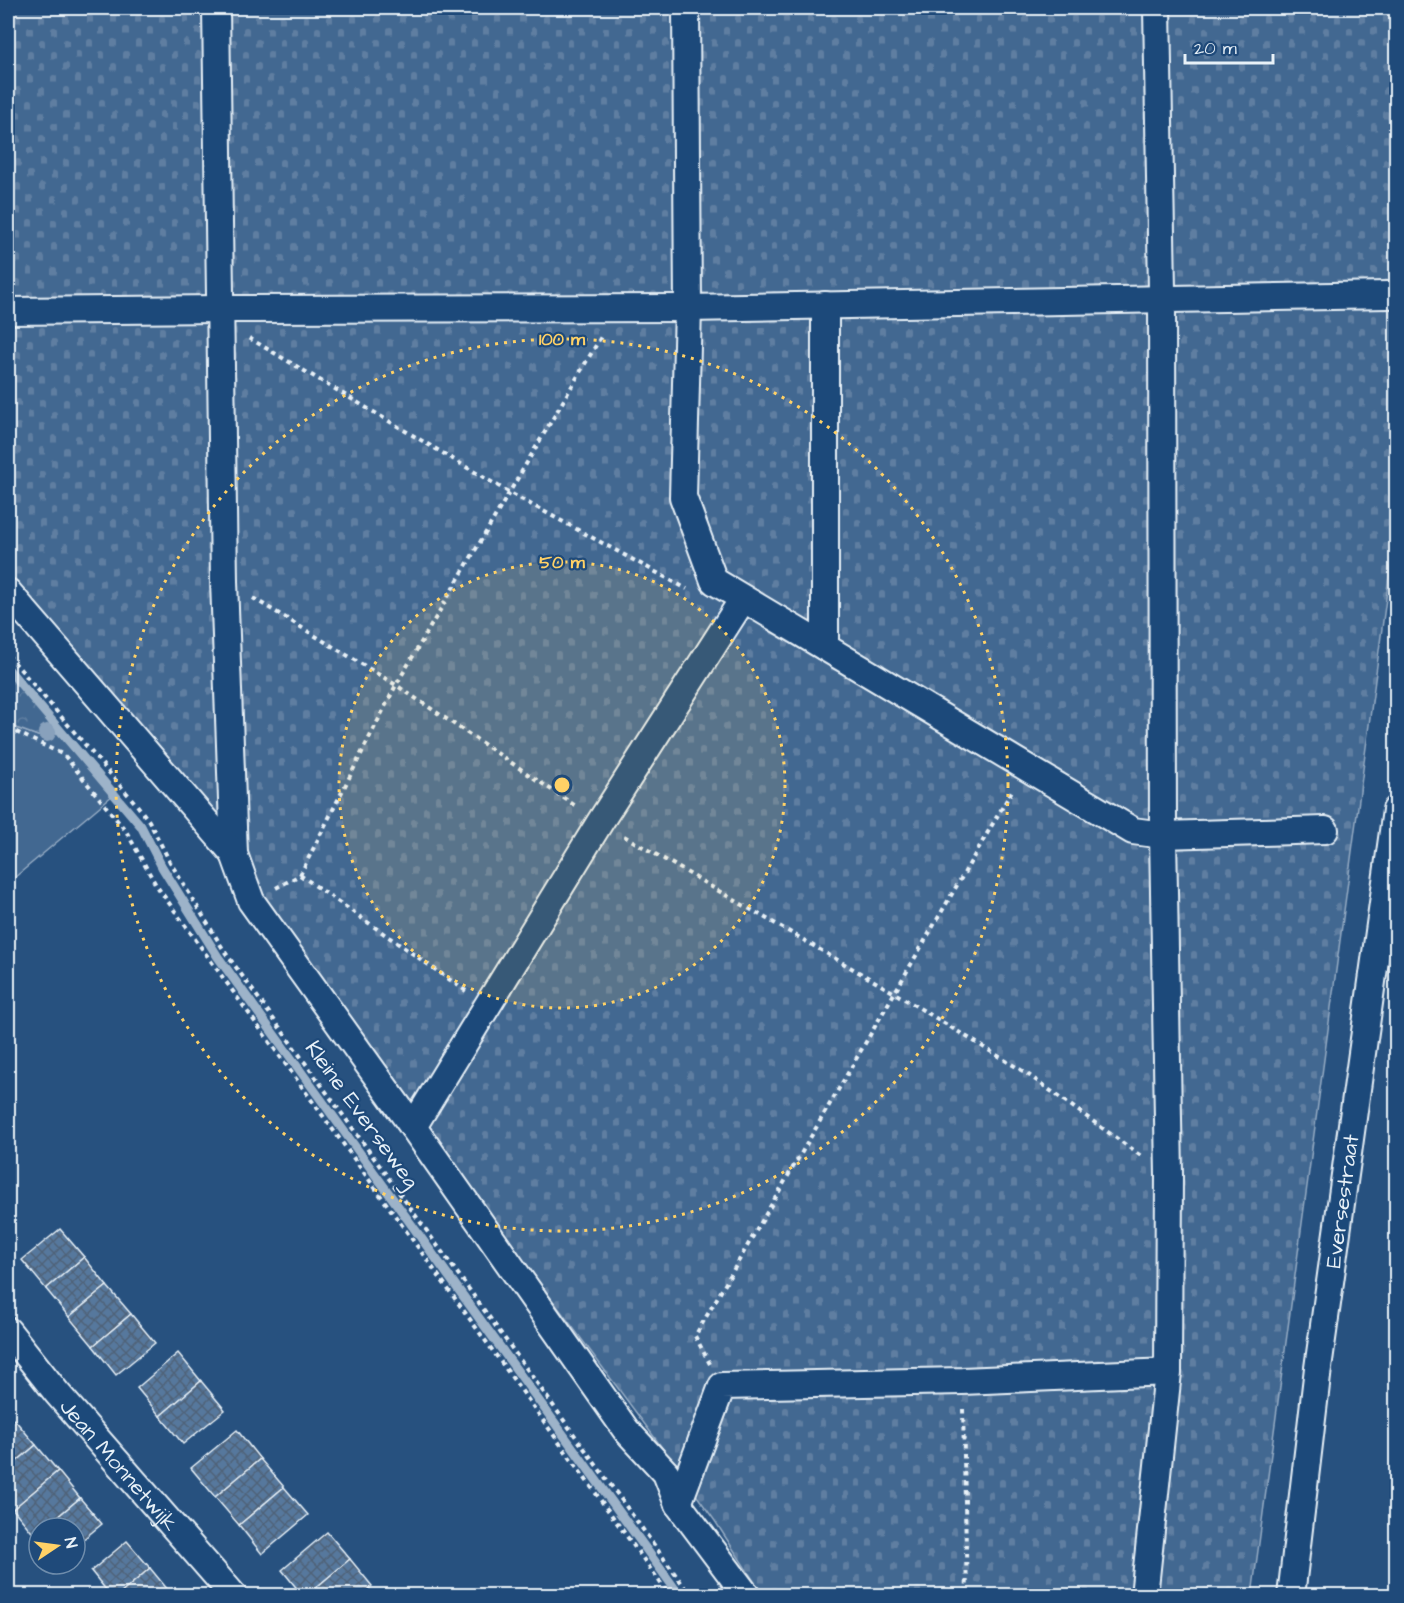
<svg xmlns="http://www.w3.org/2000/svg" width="1404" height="1603" font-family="'Architects Daughter',sans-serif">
<defs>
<pattern id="forest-crowns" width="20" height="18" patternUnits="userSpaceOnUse" patternTransform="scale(1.5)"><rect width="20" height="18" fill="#436891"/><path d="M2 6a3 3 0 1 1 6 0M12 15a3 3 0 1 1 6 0" fill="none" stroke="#5e7ea1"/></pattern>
<pattern id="cemetery-stones" width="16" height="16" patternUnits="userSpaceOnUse" patternTransform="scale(1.5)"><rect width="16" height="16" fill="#436891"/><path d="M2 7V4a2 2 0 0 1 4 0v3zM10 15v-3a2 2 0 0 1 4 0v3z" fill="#5e7ea1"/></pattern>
<pattern id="building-cross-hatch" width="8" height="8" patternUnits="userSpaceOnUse" patternTransform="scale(1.5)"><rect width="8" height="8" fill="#57789d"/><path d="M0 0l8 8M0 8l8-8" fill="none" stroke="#4f6278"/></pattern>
</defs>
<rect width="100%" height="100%" fill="#27517f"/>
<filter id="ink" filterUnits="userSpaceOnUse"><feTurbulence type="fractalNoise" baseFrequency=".0167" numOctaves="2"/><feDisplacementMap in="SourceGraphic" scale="12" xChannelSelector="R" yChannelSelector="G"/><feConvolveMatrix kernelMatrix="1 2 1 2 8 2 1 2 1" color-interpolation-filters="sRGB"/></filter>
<g filter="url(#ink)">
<path fill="#436891" stroke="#96acc4" stroke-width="1.5" d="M8,725l38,14 16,-10 81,96 21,41 56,90 463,639h-6l-461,-637 -56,-90 -21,-41 -26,-32 -105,88z"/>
<path fill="url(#forest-crowns)" stroke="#96acc4" stroke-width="1.5" d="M8,670l51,62 -13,7 -38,-14z"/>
<path fill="url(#cemetery-stones)" stroke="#96acc4" stroke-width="1.5" d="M8,8h1388v516l-144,1071h-489l-48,-74 -43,-60 -245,-330 -171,-242 -248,-282z"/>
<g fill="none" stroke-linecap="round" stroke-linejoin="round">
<path stroke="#9db3c9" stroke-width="9" d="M8,669l133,157 21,41 56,90 462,639"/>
</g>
<g fill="url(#building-cross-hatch)" stroke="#e8f1f8" stroke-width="1.5">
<path d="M60,1229l24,28 -38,32 -24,-29z"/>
<path d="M84,1257l23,29 -38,31 -23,-28z"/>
<path d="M107,1286l24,28 -38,32 -24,-29z"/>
<path d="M131,1314l24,29 -39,32 -23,-29z"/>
<path d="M178,1353l23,28 -41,35 -23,-28z"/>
<path d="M201,1381l24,29 -42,34 -23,-28z"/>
<path d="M14,1419l22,26 -28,24v-44z"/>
<path d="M237,1430l23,29 -45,38 -24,-29z"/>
<path d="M36,1445l22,26 -45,38 -5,-6v-34z"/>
<path d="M260,1459l24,28 -45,38 -24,-28z"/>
<path d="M58,1471l22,27 -36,30h-5v4l-4,4 -22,-27z"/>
<path d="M284,1487l24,28 -46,39 -23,-29z"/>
<path d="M80,1498l22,26 -27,22v-18h-31z"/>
<path d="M327,1532l23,27 -44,37h-3l-21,-26z"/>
<path d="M127,1541l23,27 -32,28h-7l-20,-25z"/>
<path d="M350,1559l22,27 -10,10h-56z"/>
<path d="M150,1568l23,28h-55z"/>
</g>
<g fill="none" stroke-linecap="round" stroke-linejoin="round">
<g stroke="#e8f1f8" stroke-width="30">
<g id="street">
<path d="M216,8l8,573 10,273 17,47 162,226 213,303 40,43 12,31 69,92"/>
<path d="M686,8l2,300 -5,189 31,84 419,250 30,4 162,-5"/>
<path d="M825,305v342"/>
<path d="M8,311l212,-2 468,-1 700,-13"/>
<path d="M8,592l226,262"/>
<path d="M413,1127l187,-305 143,-223"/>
<path id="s1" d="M8,1331l49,62 177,203"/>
<path d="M678,1504l44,-118 240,-5 206,-9"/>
<path d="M1144,1596l24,-224 1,-197 -6,-340 -1,-545 -5,-282"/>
<path id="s2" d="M1291,1596l27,-228 78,-558"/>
</g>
</g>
<g stroke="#e8f1f8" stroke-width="4" stroke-dasharray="4.5 4.5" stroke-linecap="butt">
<path d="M249,338l261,155 177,96"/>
<path d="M253,598l143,87 181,122"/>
<path d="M8,655l129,150 12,16 21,41 55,90 466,644"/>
<path d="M8,728l56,27 62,76 30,54 514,711"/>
<path d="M624,836l269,156 133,81 115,83"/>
<path d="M300,875l166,116"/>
<path d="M276,888l24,-13 96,-190 206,-350"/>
<path d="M710,1364l-15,-28 318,-547"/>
<path d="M963,1409l4,187"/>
</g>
<use href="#street" stroke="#1f4a7a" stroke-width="26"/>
</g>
<circle fill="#88a1bc" cx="47" cy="733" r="9"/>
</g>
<circle cx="562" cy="785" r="223" fill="#ffd166" fill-opacity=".12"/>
<g fill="none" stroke="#ffd166" stroke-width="3" stroke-dasharray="3 6">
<circle cx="562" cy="785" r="223"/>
<circle cx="562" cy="785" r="446"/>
</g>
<g text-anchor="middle" stroke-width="4.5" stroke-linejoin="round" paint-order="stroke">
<g font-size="22" fill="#e8f1f8" stroke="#1f4a7a">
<text transform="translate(363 1114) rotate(54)" y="8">Kleine Everseweg</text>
<text dy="8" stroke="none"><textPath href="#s2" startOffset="398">Eversestraat</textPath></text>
<text dy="8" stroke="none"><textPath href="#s1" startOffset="174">Jean Monnetwijk</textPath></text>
</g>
</g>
<circle cx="562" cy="785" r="9" fill="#ffd166" stroke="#1f4a7a" stroke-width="3"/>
<g font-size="18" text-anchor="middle" font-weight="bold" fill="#ffd166" stroke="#1f4a7a" stroke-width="4.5" stroke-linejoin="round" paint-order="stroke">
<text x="562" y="345">100 m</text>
<text x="562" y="568">50 m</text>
</g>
<rect width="1404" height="1603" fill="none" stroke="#1f4a7a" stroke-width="30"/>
<rect x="15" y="15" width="1374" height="1573" fill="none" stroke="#e8f1f8" stroke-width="2" filter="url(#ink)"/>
<g transform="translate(57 1546) rotate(77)"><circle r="28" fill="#1f4a7a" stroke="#6f8dac" stroke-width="1.5"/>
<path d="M0-4.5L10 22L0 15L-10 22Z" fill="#ffd166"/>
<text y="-9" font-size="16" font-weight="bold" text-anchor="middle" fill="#e8f1f8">N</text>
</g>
<path d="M1185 54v9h88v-9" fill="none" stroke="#e8f1f8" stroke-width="3"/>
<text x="1194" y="54" font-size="18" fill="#e8f1f8" stroke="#1f4a7a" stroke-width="4.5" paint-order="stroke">20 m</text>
</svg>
